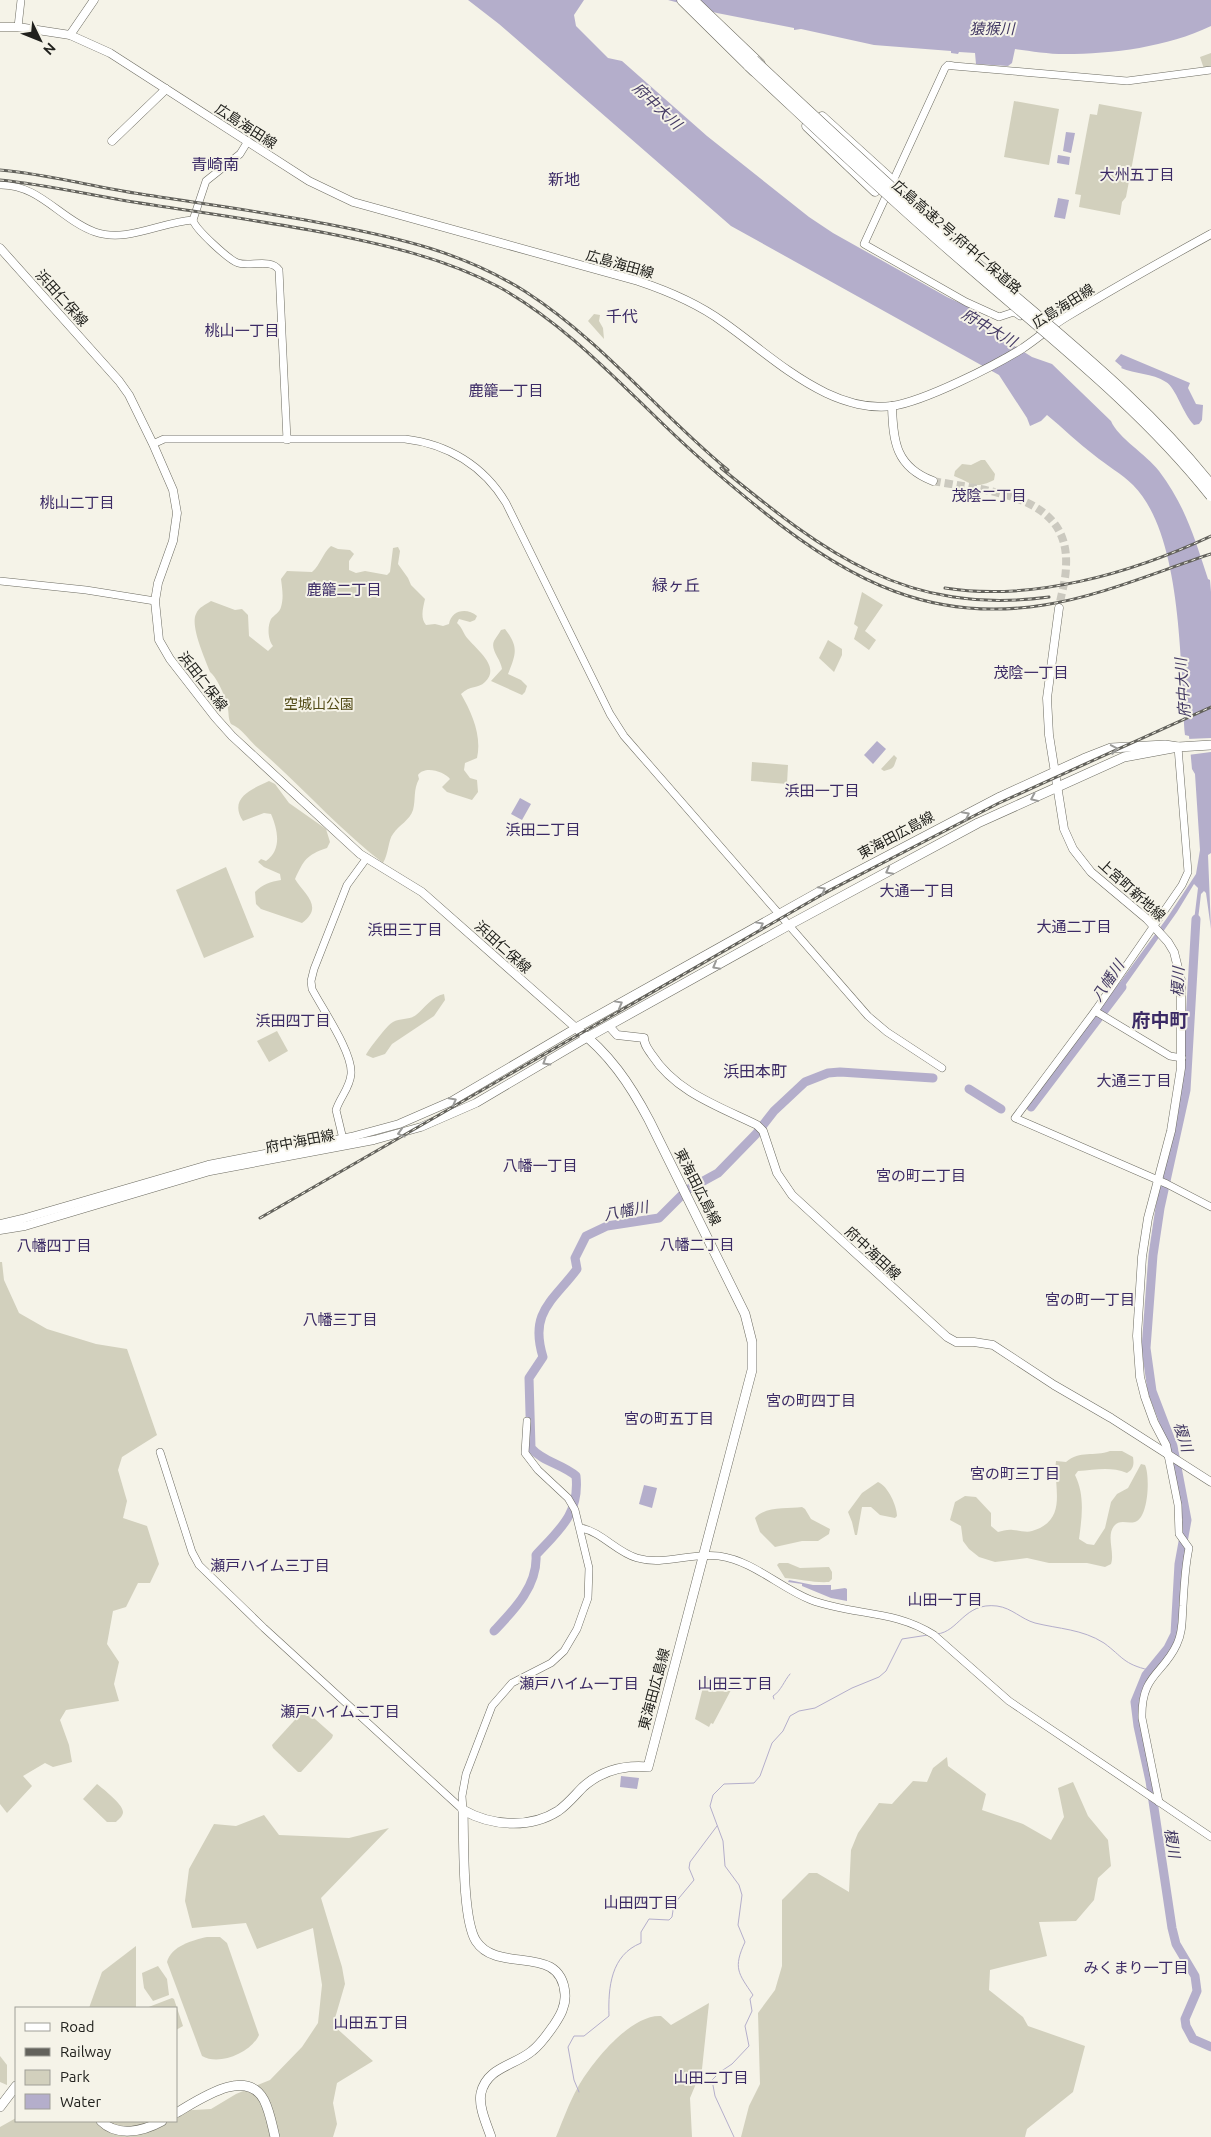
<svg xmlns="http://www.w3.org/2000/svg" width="1211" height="2137" font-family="Ubuntu,'Noto Sans JP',sans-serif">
<rect width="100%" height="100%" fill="#f5f3e8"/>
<g fill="#d2d0bd">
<path d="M1211,53v15l-7,1 -4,-12z"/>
<path d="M1014,101l45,8 -10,56 -45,-8z"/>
<path d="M1099,104l43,8 -16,85 -4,5 -2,13 -41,-8 2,-12 -6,-1 15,-80 7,1z"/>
<path d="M594,314l6,1 -1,6 4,7 1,11 -16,-18z"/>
<path d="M981,460h4l10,14 -1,6c-20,10 -22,3 -40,-4l1,-5 7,-7 9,1z"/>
<path d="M331,546l7,3 12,1 4,4 -5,7v9l7,3 9,-2 22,4 3,-3 3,-24 5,-1 2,4 -2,13 10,14 3,7 14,14c-2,9 -5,19 1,26l9,-1 8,2 6,-2c2,-14 18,-17 28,-8l-2,4 -5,2 -11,-3 -2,4c6,5 6,11 11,16 9,11 33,28 17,43 -7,7 -15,3 -24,12 11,19 21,42 16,64l-12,5 -1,7 6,8 7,2 1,12 -6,8 -25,-8 -5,-5 8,-8c-5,-7 -25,-14 -32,-4l1,4c-6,11 -3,20 -6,31 -3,10 -14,15 -20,24 -5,6 -4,19 -10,29 -44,-34 -82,-77 -124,-114 -10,-8 -16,-20 -28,-25 -3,-6 -2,-9 -3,-15 -1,-9 -11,-32 -18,-37 -5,-13 -20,-46 -14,-58 3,-7 9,-9 15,-13l24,9 7,-1 6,6 1,21 19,15 5,-5c-5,-6 -6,-19 -2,-27 3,-4 9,-7 10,-12 3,-10 1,-19 0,-28l6,-8 25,1c9,-8 10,-18 19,-26z"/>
<path d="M862,592l21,13 -18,26 11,9 -7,10 -15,-11 4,-12 -4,-3z"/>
<path d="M505,629c14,18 11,25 3,45l13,6 6,6 -2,6 -3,3 -31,-14 11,-12c-1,-10 -12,-19 -8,-28 2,-4 5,-7 7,-11z"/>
<path d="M828,640l14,9v6l-8,17 -15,-14z"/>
<path d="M894,755l3,3c-4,9 -1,10 -13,13l-3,-2z"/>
<path d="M752,762l36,3 -1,19 -36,-3z"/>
<path d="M269,781l6,3 14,19 37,26 4,13 -3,6c-21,7 -23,12 -32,31 10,16 29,28 7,44l-41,-14 -5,-5 -1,-12c8,-8 15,-10 26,-12l-1,-6 -16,-7 -6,-5 3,-3 5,2c16,-11 12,-31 5,-47l-7,-1 -21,8c-15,-23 9,-32 26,-40z"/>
<path d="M226,867l28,70 -50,21 -28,-68z"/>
<path d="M444,994l1,6 -11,16 -42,28 -7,10 -12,4 -7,-3c2,-5 22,-31 27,-33 7,-4 17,-2 23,-7 9,-7 16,-19 28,-21z"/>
<path d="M277,1031l11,20 -19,11 -12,-21z"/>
<path d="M0,1262h2l2,18 15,33 28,16 49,15 31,5 30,86 -35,22 -4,13 9,31 -4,17 24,8 12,38 -9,19h-12l-12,24 -13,4 -6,33 12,18 -5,22 5,17 -53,9 -6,10 9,25 3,17 -19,5 -8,-4 -22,13 9,10 -25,27 -7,-9z"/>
<path d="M1110,1451h12l11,6c1,7 1,12 -6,16 -17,-7 -32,-3 -49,-2l-3,4c10,20 7,42 4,64l8,5 7,1 11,-17 6,-26 6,-8 11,-6 13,-24 4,1c5,10 4,53 -10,57 -8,2 -15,-3 -21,4 -8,10 1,27 -3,38l-6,3 -18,-4h-38l-22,-5 -32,4 -16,-5 -10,-8 -6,-8 -2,-15 -11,-6 5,-18 10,-6 11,1 15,16v13l7,6c5,-1 10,-3 15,-2 6,0 13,3 19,1 37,-11 21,-44 24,-70l10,1c14,-12 28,-5 44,-11z"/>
<path d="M878,1482c10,4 19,24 19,34l-2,2 -15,-3 -9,-8h-9l-5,28h-2l-3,-13 -4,-10 14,-19z"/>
<path d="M802,1507l3,2 6,10 19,10 -1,5 -11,7h-16l-27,6 -15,-15 -5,-14c10,-12 33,-9 47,-11z"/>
<path d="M779,1563h9l12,5 29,-1 3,5v7l-3,3c-15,1 -29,-3 -44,-4l-8,-13z"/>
<path d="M709,1678l22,12 -18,34 -2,-1 -2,4 -14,-8 10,-40z"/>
<path d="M303,1711h3l27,24 -1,3 -31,34h-3l-25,-24 -1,-3z"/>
<path d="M947,1757l1,9 38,28 -4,16 41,14 28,16 13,-23 -6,-29 15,-6 15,34 20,24 3,26 -13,12 -4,22 -18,21 -37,1 8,34 -57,14 -1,20 34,27 5,9 57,20 -12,46 -46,37 -2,8h-284l8,-31 11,-22 -2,-71 17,-23 7,-24v-66l27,-27h8l32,19 2,-42 7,-17 21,-30 13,1 21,-23 14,1 6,-14z"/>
<path d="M97,1784c6,5 26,20 26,28 0,4 -4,7 -7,10h-9l-24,-23z"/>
<path d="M264,1815l15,20 70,3 40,-10 -68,70 21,69 3,17 -12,41 40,36 -36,22 -4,20 4,21 -4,13h-333v-10l16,-9v3h160v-10l35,-2 25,-15 34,-14 32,-33 16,-24 4,-38 -9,-57 -56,21 -11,-26 -54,5 -7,-27 4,-32 25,-45 22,2z"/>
<path d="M207,1937h13l7,6 32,92c-8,18 -40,31 -57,21l-35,-94c4,-16 26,-22 40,-25z"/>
<path d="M136,1946v62h-47l13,-36z"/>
<path d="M158,1966l9,13 2,16 -16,6 -9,-13 -2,-15z"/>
<path d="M172,1998l2,1 9,27 -7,4v-22h-30z"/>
<path d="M709,2003l-7,66 -12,29 2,39h-136c7,-17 13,-34 22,-50 14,-25 53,-73 83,-71l10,9z"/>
<path d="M0,2056l7,9v20l-7,-3z"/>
</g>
<g fill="#b4aecb">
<path d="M468,0h116l-10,15 2,11 32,32 14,3 85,75 102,81 24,16 114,64 26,12 16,21 43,27 20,7 59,57c7,17 35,33 48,50 26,34 36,68 49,108l2,1 1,12v261l-3,2 3,74 -5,-36 -2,-2 -3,3 -4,34 -4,1 5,-41 -4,-4 -17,28 -60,85 -5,-4 55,-75 29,-44 4,-24 -5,-76 -3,-5 -3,-33 -4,-1c-5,-67 -2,-200 -52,-250 -11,-11 -27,-20 -39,-30 -16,-12 -31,-27 -47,-40l-6,6 -11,5 -3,-8 -28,-43 -268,-149 -232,-202z"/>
<path d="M668,0h543v26c-44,21 -98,28 -146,28 -17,0 -34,-3 -50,-5l-3,14 -4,3 -32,-2 -1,-11 -16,-1 -1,2 -7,-1v-2l-77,-6 -73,-16 -7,1v-2l-77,-15z"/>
<path d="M1066,132l9,1 -4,20 -8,-2z"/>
<path d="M1058,155l12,2 -1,8 -12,-2z"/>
<path d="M1058,198l11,2 -4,19 -11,-2z"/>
<path d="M1121,354l69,29 -2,5 8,16 7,1 -1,15 -3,4 -5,1c-11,-11 -18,-37 -28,-43 -14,-9 -31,-8 -45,-14l1,-1 -7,-6z"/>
<path d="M877,741l9,8 -13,15 -9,-9z"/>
<path d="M520,798l11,6 -9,16 -11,-6z"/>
<path d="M644,1485l13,3 -5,20 -13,-4z"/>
<path d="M789,1580l24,5h18v5l14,-2 2,1v12l-16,-3 -29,-12v-2l-14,-2z"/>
<path d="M621,1776l18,2 -2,11 -17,-2z"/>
</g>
<path fill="#f5f3e8" d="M1211,738v14l-23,3 -1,-16z"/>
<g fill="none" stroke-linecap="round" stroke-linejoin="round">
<g stroke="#b4aecb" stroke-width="1">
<path d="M937,1634c22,-2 27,-32 60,-28 15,2 24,13 38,17 24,6 47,6 69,20 19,14 19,21 45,27"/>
<path d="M774,1699l-1,-3c8,-5 11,-15 17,-22"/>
<path d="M579,2092l-5,-12 -6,-33 6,-11h10l25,-20c-1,-29 2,-61 32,-73v-11l8,-13 20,1 3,-3 2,-13 20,-24 -5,-12 1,-6 27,-36"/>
<path d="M734,2137l-19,-41 -3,-16 8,-8 12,-8 17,-18 -4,-20 7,-15 -2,-12 3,-4c-15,-22 -20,-27 -8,-53l-7,-17 4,-30 -3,-10 -14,-19 -2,-25 -13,-35 3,-11 11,-11 30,-1 6,-7 12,-33 11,-12 7,-15 9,-5 16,-3 37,-20 27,-11 7,-6 16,-32 26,-4"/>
</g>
<g stroke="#b4aecb" stroke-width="9">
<path d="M1196,919l-10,171 -26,118 -7,47 -7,93 6,43 21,55 14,74 -8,44 -4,70 -7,14 -22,27 -11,27 3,24 12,55 22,147 4,16 19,32 2,15 -12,28 1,7 7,13 18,8"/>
<path d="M969,1089l32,20"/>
<path d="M1031,1107l91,-120"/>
<path d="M494,1631c19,-20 44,-45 42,-76 23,-25 44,-41 40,-79 -14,-12 -33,-14 -45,-28l-2,-70 14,-21c-14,-45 10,-56 34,-88l-2,-11 11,-22 21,-10 52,-8 28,-28 31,-17 38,-39 18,-23 31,-29 23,-9 12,-1 93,6"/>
</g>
<path stroke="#cbc9bf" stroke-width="8" stroke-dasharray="8 4" stroke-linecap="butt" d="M933,481c52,10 137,12 133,85 0,14 -5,28 -7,42"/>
<g stroke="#6c6b61" stroke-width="8">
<g id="tertiary">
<path d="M18,27l3,-27"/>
<path d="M248,141l-8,13 -34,27 -13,39c2,9 36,40 45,43 12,4 33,-5 41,7l8,170"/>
<path d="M0,185c39,-1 61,35 95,47 32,11 66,-10 98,-12"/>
<path d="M1020,316l-6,-4 -15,5 -33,-15 -102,-58 81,-176 3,-3 6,1 173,15 84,-11"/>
<path d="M153,444l11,-5h241c43,5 79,27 101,64l104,211 14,22 244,280 19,16 55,36"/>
<path d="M0,581l86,9 69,11"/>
<path d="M1178,747l10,125 -6,13 -87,126 -80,107 152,66 44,23"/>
<path d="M1095,1011l75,45 12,2"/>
<path d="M343,1139l-7,-29c4,-13 14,-22 15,-36 2,-21 -28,-64 -39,-85l-1,-8 3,-12 33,-84 19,-26"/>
<path d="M160,1452l32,100 7,13 65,63 199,182"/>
<path d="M581,1528c21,4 35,24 56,30 27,8 55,-6 82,-2 35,5 61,32 92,44 43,16 82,9 123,35l75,66 202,136"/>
<path d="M1159,1802l-17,-84c-1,-44 21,-43 35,-74 6,-12 5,-26 6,-38 1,-20 2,-39 6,-58l-10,-14 -1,-29 -10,-50"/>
<path d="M463,1810l-1,-14 4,-22 26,-68 20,-23 39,-20 13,-12 13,-22 11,-31 1,-30 -14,-58 -7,-12 -30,-28 -13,-17 2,-32"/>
</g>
</g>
<g stroke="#6c6b61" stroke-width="9">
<g id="secondary">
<path d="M0,27h18l52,8 40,18 199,128 44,21 285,79c30,10 59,22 85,41 34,24 64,52 103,71 19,9 44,16 66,13 33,-5 102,-40 131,-58 15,-10 28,-22 43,-31 48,-29 96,-56 145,-83"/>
<path d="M70,35l24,-35"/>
<path d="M112,141l54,-52"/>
<path d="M0,248l119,133 10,14 24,49 20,46 4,23 -4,28 -15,42 -3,18 4,39 11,19 45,58 17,19 128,118 62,38 154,136 -124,73 -53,23 -48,13 -143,28 -186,54 -22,5"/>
<path d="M892,406c1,36 4,61 41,75"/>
<path d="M1059,608l-12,90 2,37 15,94 9,20 18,23 56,47 21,23 6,10 7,28v88l-10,63 -23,87 -6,39 -5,79 3,41 5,20 9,25 12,23 2,10"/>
<path d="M609,1026l8,9 27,3c0,7 4,11 8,17 24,37 66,51 105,70l6,6 14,42 15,22 155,142 9,5h18l19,3 61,40 57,33 100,64"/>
<path d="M0,1230l25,-4 185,-55 164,-31 47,-13 55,-24 112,-66"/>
</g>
</g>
<g stroke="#6c6b61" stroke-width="10">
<g id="primary">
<path d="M588,1037l201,-112 189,-102 146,-66 54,-10 33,-2"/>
<path d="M463,1810c28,16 67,19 95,1 10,-7 17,-16 25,-24 18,-16 41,-22 65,-20l104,-397v-28l-7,-28 -96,-194c-19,-36 -40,-67 -73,-92l243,-136 181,-95 83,-38 28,-11 54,-3 13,2"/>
<path d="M463,1810c1,29 -1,109 13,131 22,34 85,1 89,53 1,12 -5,22 -11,31 -7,10 -13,19 -22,26 -18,15 -45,16 -51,42 -3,13 6,32 10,44"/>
<path d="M0,2107l16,-21"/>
<path d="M176,2113c23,-13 70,-47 88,-13 6,12 8,25 11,37"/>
<path d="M101,2121c16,16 41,11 61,0"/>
</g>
</g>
<g stroke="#6c6b61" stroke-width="11">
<g id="motorway">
<path d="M682,0l72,71"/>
<path d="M693,0l67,64"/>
<path d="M822,117l66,60"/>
<path d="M807,126l68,65"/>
</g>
</g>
<use href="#tertiary" stroke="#fff" stroke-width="7"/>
<use href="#secondary" stroke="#fff" stroke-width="8"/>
<use href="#primary" stroke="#fff" stroke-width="9"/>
<use href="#motorway" stroke="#fff" stroke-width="10"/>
<g stroke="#63625c" stroke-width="3">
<g id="rail">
<path d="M0,170c47,4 94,17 141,24 62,10 124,18 186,30 72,14 136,28 199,68 76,49 133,121 202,178"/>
<path d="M0,180c51,5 102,18 153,25 58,9 115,17 173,28 60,12 118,25 173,54 63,35 113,88 165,138 32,31 66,60 101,88 85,68 167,110 279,92 57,-9 112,-33 167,-51"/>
<path d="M721,468c104,85 185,148 328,129"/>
<path d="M945,588c87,14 187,-15 266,-52"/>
<path d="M260,1218l570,-328 169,-87 212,-96"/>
</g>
</g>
<use href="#rail" stroke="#f5f3e8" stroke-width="1" stroke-dasharray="4" stroke-linecap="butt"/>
<g stroke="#6c6b61" stroke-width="11" stroke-linecap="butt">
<g id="motorway-bridge">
<path d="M754,60c77,72 155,145 235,214 77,67 158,130 222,211"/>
<path d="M749,66c72,67 143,135 218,199 85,74 174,143 244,231"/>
</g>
</g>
<use href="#motorway-bridge" stroke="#fff" stroke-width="10"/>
</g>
<defs><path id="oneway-chevron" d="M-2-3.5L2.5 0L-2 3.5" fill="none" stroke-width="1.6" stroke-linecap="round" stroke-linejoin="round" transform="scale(1.25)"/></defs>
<g stroke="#9b9b99">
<use href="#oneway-chevron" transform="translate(1114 749) rotate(-10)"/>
<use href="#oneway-chevron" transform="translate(1034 798) rotate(156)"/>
<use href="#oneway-chevron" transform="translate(966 815) rotate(-27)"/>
<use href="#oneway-chevron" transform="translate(889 871) rotate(152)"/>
<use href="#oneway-chevron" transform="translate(822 890) rotate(-29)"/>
<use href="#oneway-chevron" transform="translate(760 925) rotate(-29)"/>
<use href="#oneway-chevron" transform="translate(716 966) rotate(151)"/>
<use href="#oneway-chevron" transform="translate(619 1004) rotate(-29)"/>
<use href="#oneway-chevron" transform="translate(546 1062) rotate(149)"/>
<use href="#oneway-chevron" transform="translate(453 1101) rotate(-28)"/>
<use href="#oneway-chevron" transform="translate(401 1133) rotate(164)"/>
</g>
<g text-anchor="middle" stroke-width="4" stroke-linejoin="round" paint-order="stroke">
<g font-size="14" fill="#21211d" stroke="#f5f3e8">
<text transform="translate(246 126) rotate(33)" y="5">広島海田線</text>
<text transform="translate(957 237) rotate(41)" y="5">広島高速2号;府中仁保道路</text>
<text transform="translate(620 264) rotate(16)" y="5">広島海田線</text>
<text transform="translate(62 298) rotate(48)" y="5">浜田仁保線</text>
<text transform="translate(1063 306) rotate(-32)" y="5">広島海田線</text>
<text transform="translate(203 681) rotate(52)" y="5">浜田仁保線</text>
<text transform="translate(896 835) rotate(-28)" y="5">東海田広島線</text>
<text transform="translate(1132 890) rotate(42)" y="5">上宮町新地線</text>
<text transform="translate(503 947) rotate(42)" y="5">浜田仁保線</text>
<text transform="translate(300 1141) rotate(-11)" y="5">府中海田線</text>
<text transform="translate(698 1187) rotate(63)" y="5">東海田広島線</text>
<text transform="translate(873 1253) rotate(43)" y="5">府中海田線</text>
<text transform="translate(654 1689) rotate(-75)" y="5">東海田広島線</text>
</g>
<g font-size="14" fill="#524b17" stroke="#f5f3e8">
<text x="319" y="709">空城山公園</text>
</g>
<g font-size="15" font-style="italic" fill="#433963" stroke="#f5f3e8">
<text x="992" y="34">猿猴川</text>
<text transform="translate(657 106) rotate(43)" y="5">府中大川</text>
<text transform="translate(989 328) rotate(30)" y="5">府中大川</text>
<text transform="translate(1183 688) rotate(-94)" y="5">府中大川</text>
<text transform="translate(1108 981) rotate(-56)" y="5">八幡川</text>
<text transform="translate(1178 982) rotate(-87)" y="5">榎川</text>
<text transform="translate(626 1211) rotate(-11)" y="5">八幡川</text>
<text transform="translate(1183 1437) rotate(73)" y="5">榎川</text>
<text transform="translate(1172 1843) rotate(81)" y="5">榎川</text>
</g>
<g font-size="15" fill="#3b2a65" stroke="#f5f3e8">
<text x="1137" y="180">大州五丁目</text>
<text x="242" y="336">桃山一丁目</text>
<text x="506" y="396">鹿籠一丁目</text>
<text x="989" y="501">茂陰二丁目</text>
<text x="77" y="508">桃山二丁目</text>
<text x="344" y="595">鹿籠二丁目</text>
<text x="1031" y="678">茂陰一丁目</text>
<text x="822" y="796">浜田一丁目</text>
<text x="543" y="835">浜田二丁目</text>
<text x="917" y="896">大通一丁目</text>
<text x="1074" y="932">大通二丁目</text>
<text x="405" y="935">浜田三丁目</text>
<text x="293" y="1026">浜田四丁目</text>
<text x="1134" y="1086">大通三丁目</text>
<text x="540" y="1171">八幡一丁目</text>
<text x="921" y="1181">宮の町二丁目</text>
<text x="697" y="1250">八幡二丁目</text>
<text x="54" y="1251">八幡四丁目</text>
<text x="1090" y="1305">宮の町一丁目</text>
<text x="340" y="1325">八幡三丁目</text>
<text x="811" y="1406">宮の町四丁目</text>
<text x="669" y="1424">宮の町五丁目</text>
<text x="1015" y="1479">宮の町三丁目</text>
<text x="270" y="1571">瀬戸ハイム三丁目</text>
<text x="945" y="1605">山田一丁目</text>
<text x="579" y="1689">瀬戸ハイム一丁目</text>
<text x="735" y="1689">山田三丁目</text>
<text x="340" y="1717">瀬戸ハイム二丁目</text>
<text x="641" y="1908">山田四丁目</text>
<text x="1136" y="1973">みくまり一丁目</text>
<text x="371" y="2028">山田五丁目</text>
<text x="711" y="2083">山田二丁目</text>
</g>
<g font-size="16" fill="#3b2a65" stroke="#f5f3e8">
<text x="215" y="170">青崎南</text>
<text x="564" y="185">新地</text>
<text x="622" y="322">千代</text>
<text x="676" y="591">緑ヶ丘</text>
<text x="755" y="1077">浜田本町</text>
</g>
<g font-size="19" font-weight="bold" fill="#3b2a65" stroke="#f5f3e8">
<text x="1160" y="1027">府中町</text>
</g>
</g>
<rect x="15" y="2007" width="162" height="115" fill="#f5f3e8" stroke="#a09f97"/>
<rect x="25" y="2023" width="25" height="8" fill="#ffffff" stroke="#a09f97"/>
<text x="60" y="2032" font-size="15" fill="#21211d">Road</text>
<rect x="25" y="2048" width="25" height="8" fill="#63625c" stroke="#a09f97"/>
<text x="60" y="2057" font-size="15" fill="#21211d">Railway</text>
<rect x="25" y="2070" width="25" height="15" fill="#d2d0bd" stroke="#a09f97"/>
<text x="60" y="2082" font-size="15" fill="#21211d">Park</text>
<rect x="25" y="2094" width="25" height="15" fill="#b4aecb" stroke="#a09f97"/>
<text x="60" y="2107" font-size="15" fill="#21211d">Water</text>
<g transform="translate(40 40) rotate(133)" stroke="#f5f3e8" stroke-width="4" paint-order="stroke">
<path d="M0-4L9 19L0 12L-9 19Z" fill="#21211d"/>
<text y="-8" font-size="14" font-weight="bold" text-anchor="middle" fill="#21211d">N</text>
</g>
</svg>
